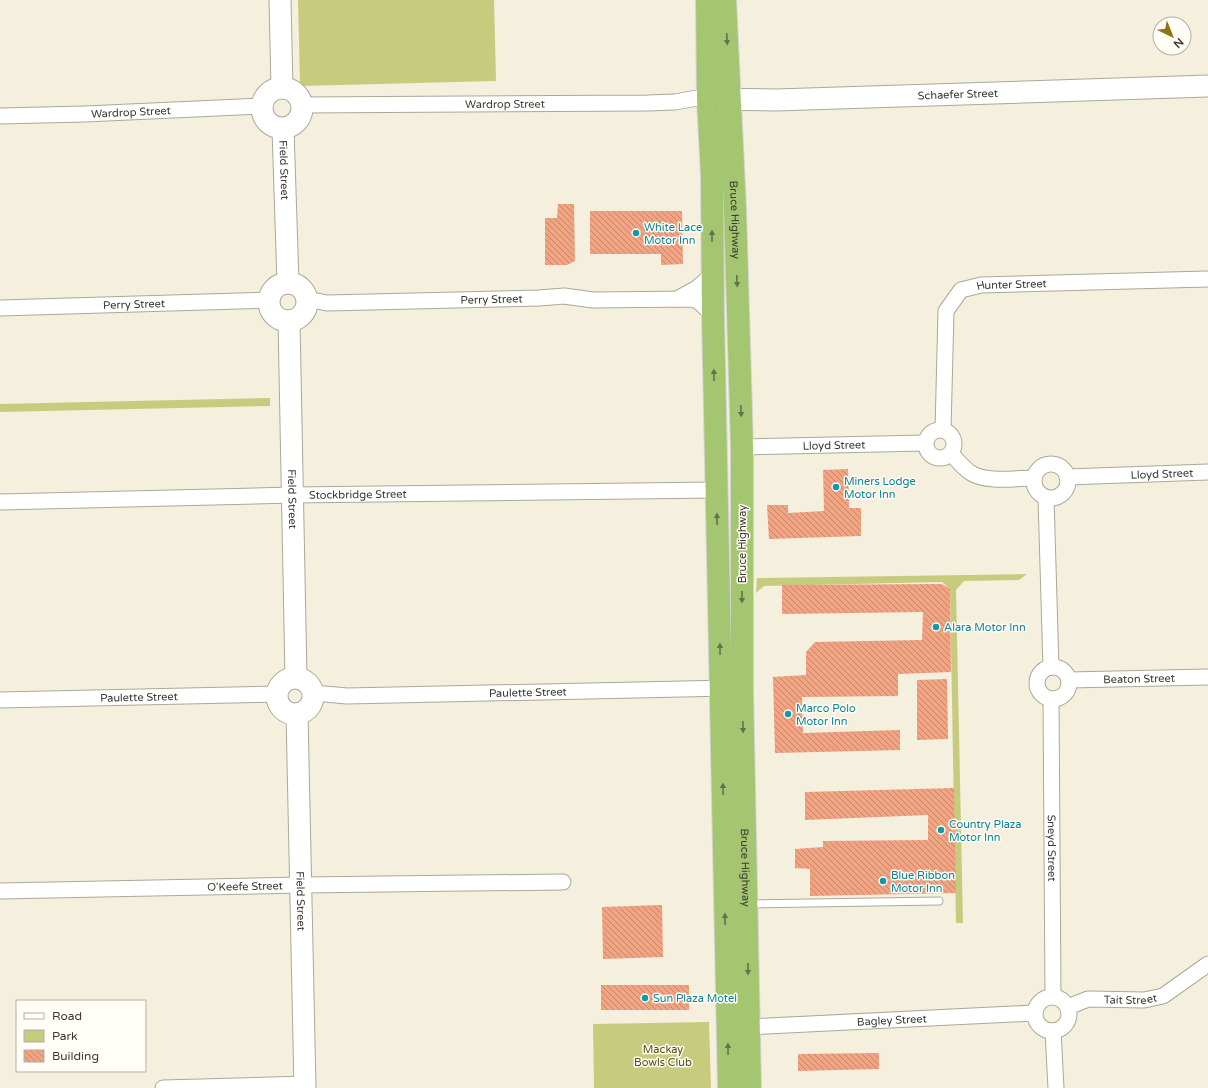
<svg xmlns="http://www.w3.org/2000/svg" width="1208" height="1088" font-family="'Varela Round',sans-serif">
<defs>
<pattern id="building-back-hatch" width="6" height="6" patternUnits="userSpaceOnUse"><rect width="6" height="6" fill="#f3a282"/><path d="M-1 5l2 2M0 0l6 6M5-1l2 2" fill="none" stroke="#c6856b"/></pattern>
</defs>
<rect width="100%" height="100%" fill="#f5efde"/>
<g fill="#c7cb7e">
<path d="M298,0h196l2,81 -196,5z"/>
<path d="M270,398v8l-270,6v-8z"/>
<path d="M1027,574l-8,6 -55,1 -8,9 7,333h-7l-6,-334 -8,-7 -178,4 -8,7 1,-15z"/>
<path d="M709,1022l2,66h-117l-1,-64z"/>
</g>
<g fill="url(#building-back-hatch)">
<path d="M558,204h16l1,57 -8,4h-22v-47h12z"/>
<path d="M590,211h92l1,53 -22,1v-11h-71z"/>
<path d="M848,469l1,39h12v28l-92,3 -2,-34h21v8l36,-2 -1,-41z"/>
<path d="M942,584l8,5 1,83 -53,2v22l-96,1 1,36 97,-3v20l-125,3 -2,-76 33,-2v-23l9,-10 107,-2 1,-28 -141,2v-29z"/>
<path d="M947,679l1,60 -31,1v-60z"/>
<path d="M954,788l2,105 -146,3v-27l-15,-1v-19l28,-2v-6l105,-1v-25l-123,5v-28z"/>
<path d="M662,905l1,52 -60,2 -1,-52z"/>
<rect x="601" y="985" width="88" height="25"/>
<path d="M879,1053v16l-81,2v-17z"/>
</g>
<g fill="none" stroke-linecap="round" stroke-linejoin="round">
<g stroke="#aca897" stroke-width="9">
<path id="lane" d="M749,904l190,-3"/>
</g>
<g stroke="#aca897" stroke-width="17">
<g id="street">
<path id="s1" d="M302,105l345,-2 28,-1 22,-4 11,1"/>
<path id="s2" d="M0,116l85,-2 177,-8"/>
<path id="s3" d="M307,299l20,4 212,-5 25,-2 29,4 98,-1 7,2 15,14"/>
<path d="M677,299l20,-11 15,-13"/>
<path id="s4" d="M0,308l269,-8"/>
<path id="s5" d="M943,430l3,-119 15,-21 20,-5 227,-6"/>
<circle cx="940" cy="444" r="14"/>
<path id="s6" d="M742,447l184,-4"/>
<path d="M951,453c6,7 12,15 20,20 16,10 45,5 63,5"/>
<circle cx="1051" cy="481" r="17"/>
<path id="s7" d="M1067,477l141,-5"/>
<path d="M1046,498l5,169"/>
<path id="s8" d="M0,502l293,-7 424,-5"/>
<circle cx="1053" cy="683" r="16"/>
<path id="s9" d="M1069,680l139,-3"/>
<path id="s10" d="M314,693l33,3 382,-8"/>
<path id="s11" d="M1051,699l2,297"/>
<path id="s12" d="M0,700l277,-6"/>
<path id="s13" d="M0,891l301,-6 262,-3"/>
<circle cx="1052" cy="1014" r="17"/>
<path id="s14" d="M1068,1007l20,-8 56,1 19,-4 45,-32"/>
<path id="s15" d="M749,1027l285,-14"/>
<path d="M1053,1031l3,57"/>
<path d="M163,1088l142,-4"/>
</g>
</g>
<g stroke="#aca897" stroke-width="23">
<g id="secondary">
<path d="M280,0l2,88"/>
<circle cx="282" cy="108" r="20"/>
<path id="s16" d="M712,99l64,1 432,-14"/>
<path id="s17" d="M283,129l5,154"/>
<circle cx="288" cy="302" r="19"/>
<path id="s18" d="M289,321l7,356"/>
<circle cx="295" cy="696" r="18"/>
<path id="s19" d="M297,714l8,374"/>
</g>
</g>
<g stroke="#d4d3d2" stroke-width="24">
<g id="highway">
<path d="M707,0l1,99 4,77 1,139 16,773"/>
<path id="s20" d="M725,0l10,209 7,238v241l8,400"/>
</g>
</g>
<use href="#lane" stroke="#fff" stroke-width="7"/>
<use href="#street" stroke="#fff" stroke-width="15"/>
<use href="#secondary" stroke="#fff" stroke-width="21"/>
<use href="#highway" stroke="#a4c671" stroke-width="22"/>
</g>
<defs><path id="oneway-solid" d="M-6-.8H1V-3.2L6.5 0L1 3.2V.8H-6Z"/></defs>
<g fill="#65714b">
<use href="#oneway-solid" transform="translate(727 39) rotate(87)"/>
<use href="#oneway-solid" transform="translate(712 236) rotate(-90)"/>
<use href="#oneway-solid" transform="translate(737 281) rotate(88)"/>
<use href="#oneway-solid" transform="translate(714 375) rotate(-91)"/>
<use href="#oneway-solid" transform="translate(741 411) rotate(88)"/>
<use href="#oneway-solid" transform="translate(717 519) rotate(-91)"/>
<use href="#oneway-solid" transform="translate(742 597) rotate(90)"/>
<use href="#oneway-solid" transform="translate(720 649) rotate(-91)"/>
<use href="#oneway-solid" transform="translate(743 727) rotate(89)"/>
<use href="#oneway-solid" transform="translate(723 789) rotate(-91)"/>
<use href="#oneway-solid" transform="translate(725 919) rotate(-91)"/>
<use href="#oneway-solid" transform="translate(748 969) rotate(89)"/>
<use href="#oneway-solid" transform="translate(728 1049) rotate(-91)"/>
</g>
<g fill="#0f9aa8" stroke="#fffdf6" stroke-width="1.5">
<circle cx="636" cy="233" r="4"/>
<circle cx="836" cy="487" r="4"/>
<circle cx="936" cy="627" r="4"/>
<circle cx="788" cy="714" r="4"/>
<circle cx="941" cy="830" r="4"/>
<circle cx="883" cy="881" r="4"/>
<circle cx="645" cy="998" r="4"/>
</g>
<g text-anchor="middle" stroke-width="3" stroke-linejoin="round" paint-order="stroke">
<g font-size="11" fill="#3b3932" stroke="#fffdf6">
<text dy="4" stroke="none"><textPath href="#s16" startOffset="246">Schaefer Street</textPath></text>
<text dy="4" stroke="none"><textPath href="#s1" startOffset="203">Wardrop Street</textPath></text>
<text dy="4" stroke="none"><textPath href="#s2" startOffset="131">Wardrop Street</textPath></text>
<text dy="4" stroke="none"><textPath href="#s17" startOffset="41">Field Street</textPath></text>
<text dy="4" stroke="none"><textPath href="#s20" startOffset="220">Bruce Highway</textPath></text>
<text dy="4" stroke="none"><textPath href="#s5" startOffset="196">Hunter Street</textPath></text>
<text dy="4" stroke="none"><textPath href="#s3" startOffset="185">Perry Street</textPath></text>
<text dy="4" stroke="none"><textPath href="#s4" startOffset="134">Perry Street</textPath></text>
<text dy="4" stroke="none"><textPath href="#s6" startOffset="92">Lloyd Street</textPath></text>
<text dy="4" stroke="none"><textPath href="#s7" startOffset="95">Lloyd Street</textPath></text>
<text dy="4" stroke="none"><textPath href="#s8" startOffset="358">Stockbridge Street</textPath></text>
<text dy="4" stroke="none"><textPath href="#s18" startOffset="178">Field Street</textPath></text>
<text transform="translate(742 544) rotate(-90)" y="4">Bruce Highway</text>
<text dy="4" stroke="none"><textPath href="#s9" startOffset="70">Beaton Street</textPath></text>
<text dy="4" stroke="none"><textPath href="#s10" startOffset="214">Paulette Street</textPath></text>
<text dy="4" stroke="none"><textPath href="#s12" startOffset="139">Paulette Street</textPath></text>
<text dy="4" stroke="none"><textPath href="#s11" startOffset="149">Sneyd Street</textPath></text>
<text dy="4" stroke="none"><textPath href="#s20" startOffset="868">Bruce Highway</textPath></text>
<text dy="4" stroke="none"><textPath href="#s13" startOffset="245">O'Keefe Street</textPath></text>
<text dy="4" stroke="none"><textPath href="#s19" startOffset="187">Field Street</textPath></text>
<text dy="4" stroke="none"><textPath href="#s14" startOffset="64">Tait Street</textPath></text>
<text dy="4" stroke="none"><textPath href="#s15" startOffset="143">Bagley Street</textPath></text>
</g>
<g font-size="11" fill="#0d838f" stroke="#fffdf6" text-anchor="start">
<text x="644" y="231">White Lace<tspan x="644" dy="13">Motor Inn</tspan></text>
<text x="844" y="485">Miners Lodge<tspan x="844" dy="13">Motor Inn</tspan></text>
<text x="944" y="631">Alara Motor Inn</text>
<text x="796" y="712">Marco Polo<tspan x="796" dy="13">Motor Inn</tspan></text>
<text x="949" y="828">Country Plaza<tspan x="949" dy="13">Motor Inn</tspan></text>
<text x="891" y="879">Blue Ribbon<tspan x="891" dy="13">Motor Inn</tspan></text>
<text x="653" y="1002">Sun Plaza Motel</text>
</g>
<g font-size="11" fill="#4f5012" stroke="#fffdf6">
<text x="663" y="1053">Mackay<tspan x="663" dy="13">Bowls Club</tspan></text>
</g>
</g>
<rect x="16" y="1000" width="130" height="72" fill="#fffdf6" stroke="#b1afa8"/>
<rect x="24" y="1013" width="20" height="6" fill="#ffffff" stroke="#b1afa8"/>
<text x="52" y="1020" font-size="12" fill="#3b3932">Road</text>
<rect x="24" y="1030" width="20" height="12" fill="#c7cb7e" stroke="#b1afa8"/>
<text x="52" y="1040" font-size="12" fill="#3b3932">Park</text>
<rect x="24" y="1050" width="20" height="12" fill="url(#building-back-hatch)" stroke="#b1afa8"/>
<text x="52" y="1060" font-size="12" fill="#3b3932">Building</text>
<g transform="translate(1172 36) rotate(137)"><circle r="19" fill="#fffdf6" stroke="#b1afa8"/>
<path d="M0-3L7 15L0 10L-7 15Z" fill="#8e7419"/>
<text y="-6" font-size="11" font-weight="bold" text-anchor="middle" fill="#3b3932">N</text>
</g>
</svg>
